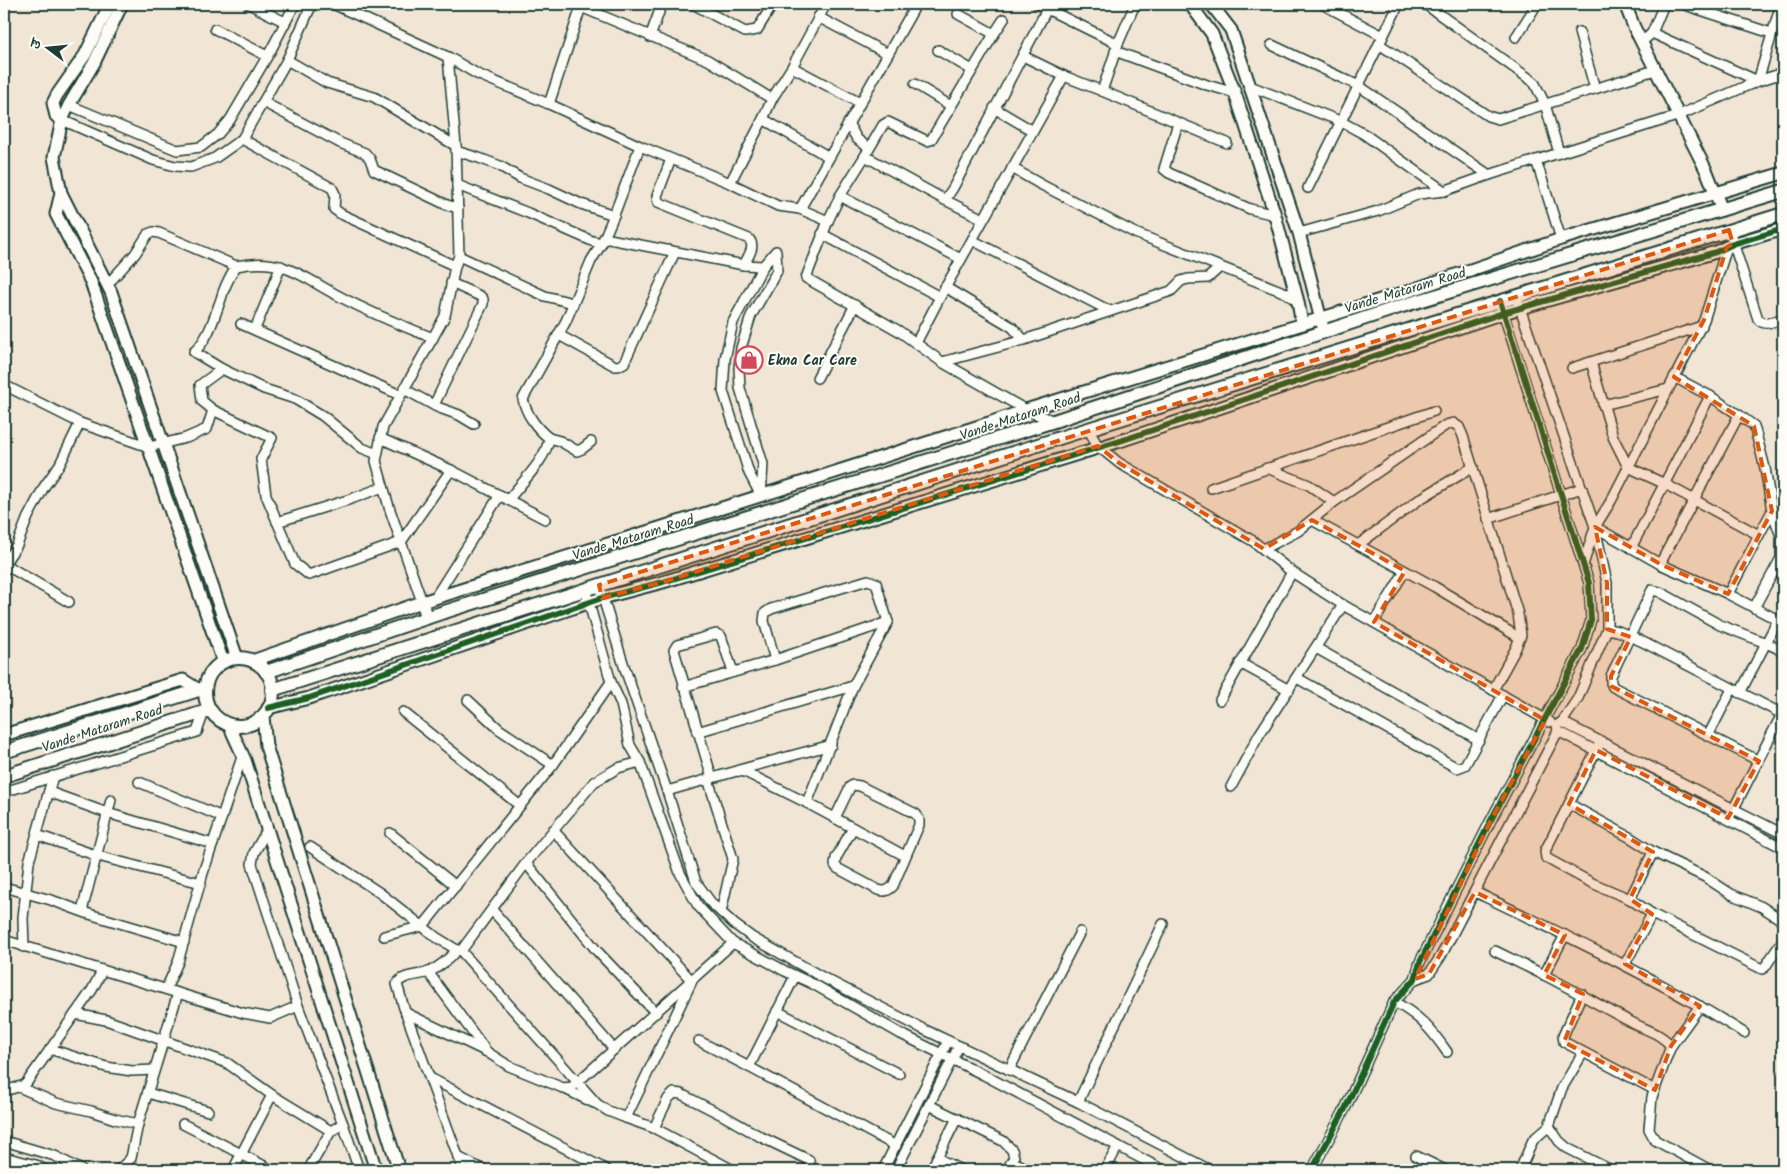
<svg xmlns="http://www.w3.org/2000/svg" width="1787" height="1174" font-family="Kalam,'Playpen Sans Deva',sans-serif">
<rect width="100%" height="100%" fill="#f1e5d5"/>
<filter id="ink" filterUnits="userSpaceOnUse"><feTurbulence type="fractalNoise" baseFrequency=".02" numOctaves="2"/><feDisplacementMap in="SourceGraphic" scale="10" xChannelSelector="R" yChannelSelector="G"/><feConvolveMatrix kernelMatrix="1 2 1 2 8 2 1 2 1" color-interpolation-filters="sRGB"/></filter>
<g filter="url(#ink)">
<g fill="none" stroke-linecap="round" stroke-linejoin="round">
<g stroke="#1f3d34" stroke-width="12">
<g id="minor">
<path d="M249,4l36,18"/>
<path d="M333,4l115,53 29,17 72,30 91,42 90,37 48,23 22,3 28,12"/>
<path d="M693,4l52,28 12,-2 16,-26"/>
<path d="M1037,4l10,5 3,-5"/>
<path d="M1322,4l61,32"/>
<path d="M1425,4l109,78 11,22 14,49"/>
<path d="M1682,4l89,29"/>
<path d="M581,7l127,53 64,39"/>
<path d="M818,17l70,37"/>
<path d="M215,29l52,27"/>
<path d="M1579,32l16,57"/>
<path d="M1652,33l106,48 25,-8"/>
<path d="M994,34l10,-15"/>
<path d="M650,37l12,-33"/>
<path d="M1516,37l21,-33"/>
<path d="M1642,42l10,-9 12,-29"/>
<path d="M1379,44l109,72 10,3 157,-49"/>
<path d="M1272,45l87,41 130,89"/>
<path d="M938,50l34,20"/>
<path d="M1115,51l92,34 28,8"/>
<path d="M1023,56l41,20 38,15 16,-47"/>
<path d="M287,60l40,23 47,14 82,49"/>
<path d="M792,67l68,36"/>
<path d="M915,84l36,22"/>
<path d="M1250,86l90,35 24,13 80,57"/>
<path d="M1102,91l125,52"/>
<path d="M263,102l77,41 25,10 5,6 4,11 73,35 11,3"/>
<path d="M549,104l33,-100"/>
<path d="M69,105l108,45 24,-3 17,-13 12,-14 41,-70 24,-46"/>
<path d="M994,108l39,23"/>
<path d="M763,119l66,38"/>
<path d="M62,120l91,40 22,6 16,1 24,-9 27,-19 45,-79 25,-56"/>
<path d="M848,123l9,16 12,9"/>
<path d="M1178,123l-14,46 5,4 81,36 25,6"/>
<path d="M242,139l90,49 3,6 -1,15 7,5 114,52"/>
<path d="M456,151l23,7 21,8 20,12 29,11 32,15 33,11"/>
<path d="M865,156l18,-31 5,-3 39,19 4,-1 63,-106 -36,-20"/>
<path d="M671,159l-14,37 1,6 91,37c7,8 -1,17 -5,26"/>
<path d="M1536,160l25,79"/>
<path d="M1012,168l28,16 95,49 151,60 12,9"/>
<path d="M730,183l33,-64 9,-20 20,-32 34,-63"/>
<path d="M457,185l71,28 64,28 10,2"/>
<path d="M1308,188l91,-184"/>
<path d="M840,196l121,63"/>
<path d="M945,200l38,19"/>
<path d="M800,209l113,-199 -5,-6"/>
<path d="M1729,230l29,89c6,8 17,2 25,-1"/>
<path d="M1299,233l79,-22 41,-17 25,-3 45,-16 188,-59 81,-35 23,-77"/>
<path d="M822,234l118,63"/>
<path d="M604,238l140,27 19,1"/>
<path d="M972,240l138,71"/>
<path d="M776,251l1,20 -26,45 -10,32 -2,21 1,19 23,76 -2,32 -12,-23 -26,-82 2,-32 8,-37 30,-56z"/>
<path d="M459,256l86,40 28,7"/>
<path d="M107,285l28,-31 13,-20 5,-2 6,1 77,33"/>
<path d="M945,287l67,40 12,13"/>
<path d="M241,324l159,71"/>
<path d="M255,329l26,-63"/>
<path d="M559,335l56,31h3l6,-3 51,-111"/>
<path d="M916,343l24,-46 124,-221"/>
<path d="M942,362l82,-22 147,-49 10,-10 7,-2 20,-1 12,-11"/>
<path d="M1591,362l22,75 15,30 37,17 94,51 -31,59"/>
<path d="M1572,368l130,-42"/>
<path d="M817,378l38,-73"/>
<path d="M4,385l76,38 69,24 37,-9 21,-9 6,-19 59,28 -11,21 5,36 29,69 14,11 92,-33 50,-72"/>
<path d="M404,389l33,18 22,8 15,9"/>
<path d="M434,405l49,-101v-5l-3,-3 -29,-13"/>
<path d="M1603,405l65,-16"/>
<path d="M213,410l-11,-9 -2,-16 22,-16"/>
<path d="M1739,415l15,11 11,42 7,43 -13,24"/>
<path d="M1054,421l-28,-11 -84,-48 -43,-31 -93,-53 22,-57 12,-25 25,-40 80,44 8,-12 94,-179 71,35 17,-40"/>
<path d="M1088,429l10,17 21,17 134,78 39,31 51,33 207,117"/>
<path d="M380,438l71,32 94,49"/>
<path d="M549,438l11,3 17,10 5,-2 9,-7"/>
<path d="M377,454l-15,-6 -39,-32 -28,-17 -31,-10 -42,-20 -28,-17c15,-14 20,-34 27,-53 3,-12 9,-23 15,-33 15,-3 32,-4 46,1 20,6 37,19 55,28 31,17 63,30 96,43"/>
<path d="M1267,468l42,17 25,17"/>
<path d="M1211,488l223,-77"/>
<path d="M509,499c12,-16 38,-40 40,-61 -12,-9 -23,-24 -26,-39l43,-78 25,-60 11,-18 12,-28 26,-69"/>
<path d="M1488,519l94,-31"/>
<path d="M1312,520l123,67 85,51"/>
<path d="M277,522l74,-23 32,-12"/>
<path d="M1595,527l67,38 64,28 52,27 -12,23 11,5 6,5"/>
<path d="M1358,545l62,-46 53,-32"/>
<path d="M1631,548l79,-152 -36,-19"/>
<path d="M1264,549l34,-18 36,-29 112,-77 7,-2 6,4 4,9 55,178 3,21 -6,15 -22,40"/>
<path d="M1584,562l11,-35 16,-26 93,-181 23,-73"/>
<path d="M4,564l13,-19 11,-28 16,-30 16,-23 20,-41"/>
<path d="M1660,564l79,-149 -29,-19"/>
<path d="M4,567l7,1 58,34"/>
<path d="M599,585l25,81 43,125 29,91 16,22 9,8 13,12 19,14 69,39 101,52 155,73 132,68"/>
<path d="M585,589l26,93 10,22 9,41 10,17 40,111 18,33 35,37 52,28 28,13 88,50 83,41 179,95"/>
<path d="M434,599l66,-104"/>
<path d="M422,602l-33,-95 -13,-46 7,-34 62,-111 10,-50 4,-10 -3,-110 -8,-89"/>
<path d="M1754,608l27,-50v-22l-9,-25"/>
<path d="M1374,622l31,-51"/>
<path d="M1607,629l11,2 23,10 141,73 1,-1"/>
<path d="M1316,648l163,92"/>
<path d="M775,660l-11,-39 1,-8 6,-4 97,-29 8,3 12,39 -35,64 -46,117"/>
<path d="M1240,663l49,27"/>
<path d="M1297,678l160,90 8,-3 38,-70"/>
<path d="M683,687l92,-27 113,-38"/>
<path d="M1740,693l26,-50 -46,-18 -60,-33 -8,-2 -41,86v7l2,4 146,74"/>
<path d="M468,700l31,29 54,36"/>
<path d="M1220,700l72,-128"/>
<path d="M403,712l116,93"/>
<path d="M1562,722l221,112"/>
<path d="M1558,731l225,117"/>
<path d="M697,732l156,-46"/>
<path d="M1708,736l24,-47"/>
<path d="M1601,741l-56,110 1,7 46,25 38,16 22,15"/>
<path d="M739,770l92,-25"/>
<path d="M712,778l-38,-128 3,-5 39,-11 5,2 12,36"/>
<path d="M708,779l25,80 -12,53"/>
<path d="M139,782l83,35"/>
<path d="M1231,787l28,-52 84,-130"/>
<path d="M667,791l70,-20 8,1 62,31 98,53"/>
<path d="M4,792l193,-60 7,-20"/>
<path d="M49,792l58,21 106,31"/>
<path d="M1569,804l62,34 22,14 52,25 26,17 31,13 21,14"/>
<path d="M1731,814l51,-100"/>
<path d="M835,818l15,-31 3,-2 7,1 56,28 3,5v6l-26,61c-5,5 -8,6 -15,4l-41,-22 -2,-3 1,-7 17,-30"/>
<path d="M267,830l-13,23 -2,11 46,142"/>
<path d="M390,833l66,53"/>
<path d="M37,835l61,21"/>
<path d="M310,847l70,46 56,44 21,13 4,1 136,153 11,7 18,7 66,-137 -139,-151"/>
<path d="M98,856l103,27"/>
<path d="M526,863l71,88 59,62"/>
<path d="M4,887l47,13 38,14 95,28"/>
<path d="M1475,892c92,44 183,87 269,141"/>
<path d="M1630,899l23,-47"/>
<path d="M492,910l121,138"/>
<path d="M82,911l29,-111"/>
<path d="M1565,935l-21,40c30,15 58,32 87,47 14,8 30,11 40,24l-19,51 -3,32 6,11 55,30"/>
<path d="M384,936l39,-10 130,-161 58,-83"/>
<path d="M4,940l239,73 27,5 28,-12 45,118 -12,7 -20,34 -1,5"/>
<path d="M24,947l-1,-29 6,-56 24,-86"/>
<path d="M457,950c-8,9 -18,17 -28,22 -10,4 -26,2 -32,12l7,24 59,162"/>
<path d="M461,951l65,-88 68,-81 24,-14 22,-6"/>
<path d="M1495,951l49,24"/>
<path d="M1625,964l27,-50 110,55 3,-2 18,-27"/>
<path d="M428,972l59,80 22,14 54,22 9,-1 161,-144"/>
<path d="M795,976l-46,91 147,79"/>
<path d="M1415,979l14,-5 12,-18 117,-225 -1,-6 5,-3 16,-24 29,-69v-46l-12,-56 -77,-225"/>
<path d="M166,989l12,-27 25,-89 40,-119"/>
<path d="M1582,994l-19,42 1,6 91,48"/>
<path d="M1394,1002c25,13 37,27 53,50"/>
<path d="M777,1011l122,63"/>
<path d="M406,1013l79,38"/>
<path d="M75,1014l31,6 121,43 45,32 59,36"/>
<path d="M699,1041l50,26"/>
<path d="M1671,1046l29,-40"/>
<path d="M50,1049l56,18 26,4 22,-1"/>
<path d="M1009,1070l71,-138"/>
<path d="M430,1078l177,92"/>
<path d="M4,1087l7,2 14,-4 67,-95 10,-19"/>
<path d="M19,1087l37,16 35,8 24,8 23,5 40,-131"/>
<path d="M563,1088l31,15"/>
<path d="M148,1093l60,18"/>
<path d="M1078,1102l85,-178"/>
<path d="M929,1105l74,36 9,9 2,7 -7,13"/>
<path d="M626,1118l28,10"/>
<path d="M183,1124l89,46"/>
<path d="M343,1124l16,46"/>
<path d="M1549,1126l13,-38 21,-35"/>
<path d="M4,1141l51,15 26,14"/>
<path d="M1416,1156l29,14"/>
<path d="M4,1157l32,8 9,5"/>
<path d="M458,1157l26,13"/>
<path d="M937,1158l24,12"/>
<path d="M1018,1164l12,6"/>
<path d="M119,1170l12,-12 7,-34"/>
<path d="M233,1170l39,-75"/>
<path d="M733,1170l-79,-42 14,-29 6,-6 7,1 43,22 37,21 48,23 1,8 -1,2"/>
<path d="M883,1170l65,-129"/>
<path d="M896,1170l63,-124"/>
<path d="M931,1170l26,-52"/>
<path d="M1105,1170l13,-24"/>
<path d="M1312,1170l33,-61 49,-107 21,-23 5,-17 70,-140 92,-173 9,-29 -2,-37 -87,-274"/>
<path d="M1520,1170l13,-30 16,-14 10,15 8,7 44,22"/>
</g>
</g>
<g stroke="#1f3d34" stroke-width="15">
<g id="tertiary">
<path d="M122,4l-28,59 -25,42 -7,15 -8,37 7,36 50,99 126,366"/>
<path d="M1190,4l22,30 23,59 40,122 23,87 4,22"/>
<path d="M1211,4l20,26 68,203 23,91"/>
<path d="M1625,4l9,23 73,145 15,38"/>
<path d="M62,120l-6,-4 -3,-13 4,-8 28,-40 25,-51"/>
<path d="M61,193l-5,21 35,68 132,380"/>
<path d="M427,618l-5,-16 231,-72 336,-107 37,-13 380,-118 155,-53 222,-66"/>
<path d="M252,661l170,-59"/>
<path d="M268,708l41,-10 293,-100 61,-16 457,-141 383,-128 213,-61 17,-8 50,-15"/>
<path d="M263,716l3,30 133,424"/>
<path d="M229,725l16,35 131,410"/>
<path d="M4,735l179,-55 16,10"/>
</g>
</g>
<g stroke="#1f3d34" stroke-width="16">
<g id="secondary">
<circle cx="239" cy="692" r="34"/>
<path d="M266,672l172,-58 616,-193 348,-115 381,-115"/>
<path d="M272,690l800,-256 711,-220"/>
<path d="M4,752l201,-64"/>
<path d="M4,776l206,-66"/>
</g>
</g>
<use href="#minor" stroke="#fdfcf7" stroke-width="9"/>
<use href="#tertiary" stroke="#fdfcf7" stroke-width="11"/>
<use href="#secondary" stroke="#fdfcf7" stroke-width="12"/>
<g stroke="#fdfcf7" stroke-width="9">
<g id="cycleway">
<path d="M268,708l41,-10 293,-100 61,-16 457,-141 383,-128 213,-61 17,-8 50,-15"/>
<path d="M1312,1170l33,-61 49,-107 21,-23 5,-17 70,-140 92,-173 9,-29 -2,-37 -89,-282"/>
</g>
</g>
<use href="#cycleway" stroke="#1b5e20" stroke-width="6"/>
</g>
</g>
<path fill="#de580e" fill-opacity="0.2" stroke="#de580e" stroke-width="4" stroke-dasharray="10 6" stroke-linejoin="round" d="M1729,230l4,14 -6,3 -23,73 -30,57 80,49 18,85 -44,83 -66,-29 -67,-38 12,56v46l24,8 -20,39v10l148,75 -31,57 -132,-68 -27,54 84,48 -23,47 22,15 -27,50 75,42 -29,40 -16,44 -91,-48 19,-48 -39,-19 21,-40 -90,-43 -46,82 -14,5 75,-157 55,-102 -171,-98 31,-51 -93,-51 -48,29 -145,-86 -21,-17 -435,136 -61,16 -3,-13z"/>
<defs>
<g id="shop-ring" transform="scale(1.4375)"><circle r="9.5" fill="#fdfcf7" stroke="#d1495b" stroke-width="1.5"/><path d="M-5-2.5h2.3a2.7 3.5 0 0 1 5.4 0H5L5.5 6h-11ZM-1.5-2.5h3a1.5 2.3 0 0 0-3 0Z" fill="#d1495b"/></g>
</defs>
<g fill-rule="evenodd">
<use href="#shop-ring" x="749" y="360"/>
</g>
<g text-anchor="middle" stroke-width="4" stroke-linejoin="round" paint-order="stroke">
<g font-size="14" fill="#1f3d34" stroke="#fdfcf7">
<text transform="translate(1405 290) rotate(-17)" y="5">Vande Mataram Road</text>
<text transform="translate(1020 416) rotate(-18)" y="5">Vande Mataram Road</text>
<text transform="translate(633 537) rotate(-17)" y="5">Vande Mataram Road</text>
<text transform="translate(102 728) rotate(-18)" y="5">Vande Mataram Road</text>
</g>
<g font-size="14" font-weight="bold" fill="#1f3d34" stroke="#fdfcf7" text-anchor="start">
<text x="768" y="365">Ekna Car Care</text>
</g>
</g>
<rect width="1787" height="1174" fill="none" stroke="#fdfcf7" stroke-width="20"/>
<rect x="10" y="10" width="1767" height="1154" fill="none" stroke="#1f3d34" stroke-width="2" filter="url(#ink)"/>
<g transform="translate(48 48) rotate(286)" stroke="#fdfcf7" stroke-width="4" paint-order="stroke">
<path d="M0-4L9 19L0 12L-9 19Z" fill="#1f3d34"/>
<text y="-8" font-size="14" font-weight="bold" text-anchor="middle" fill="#1f3d34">उ</text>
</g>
</svg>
